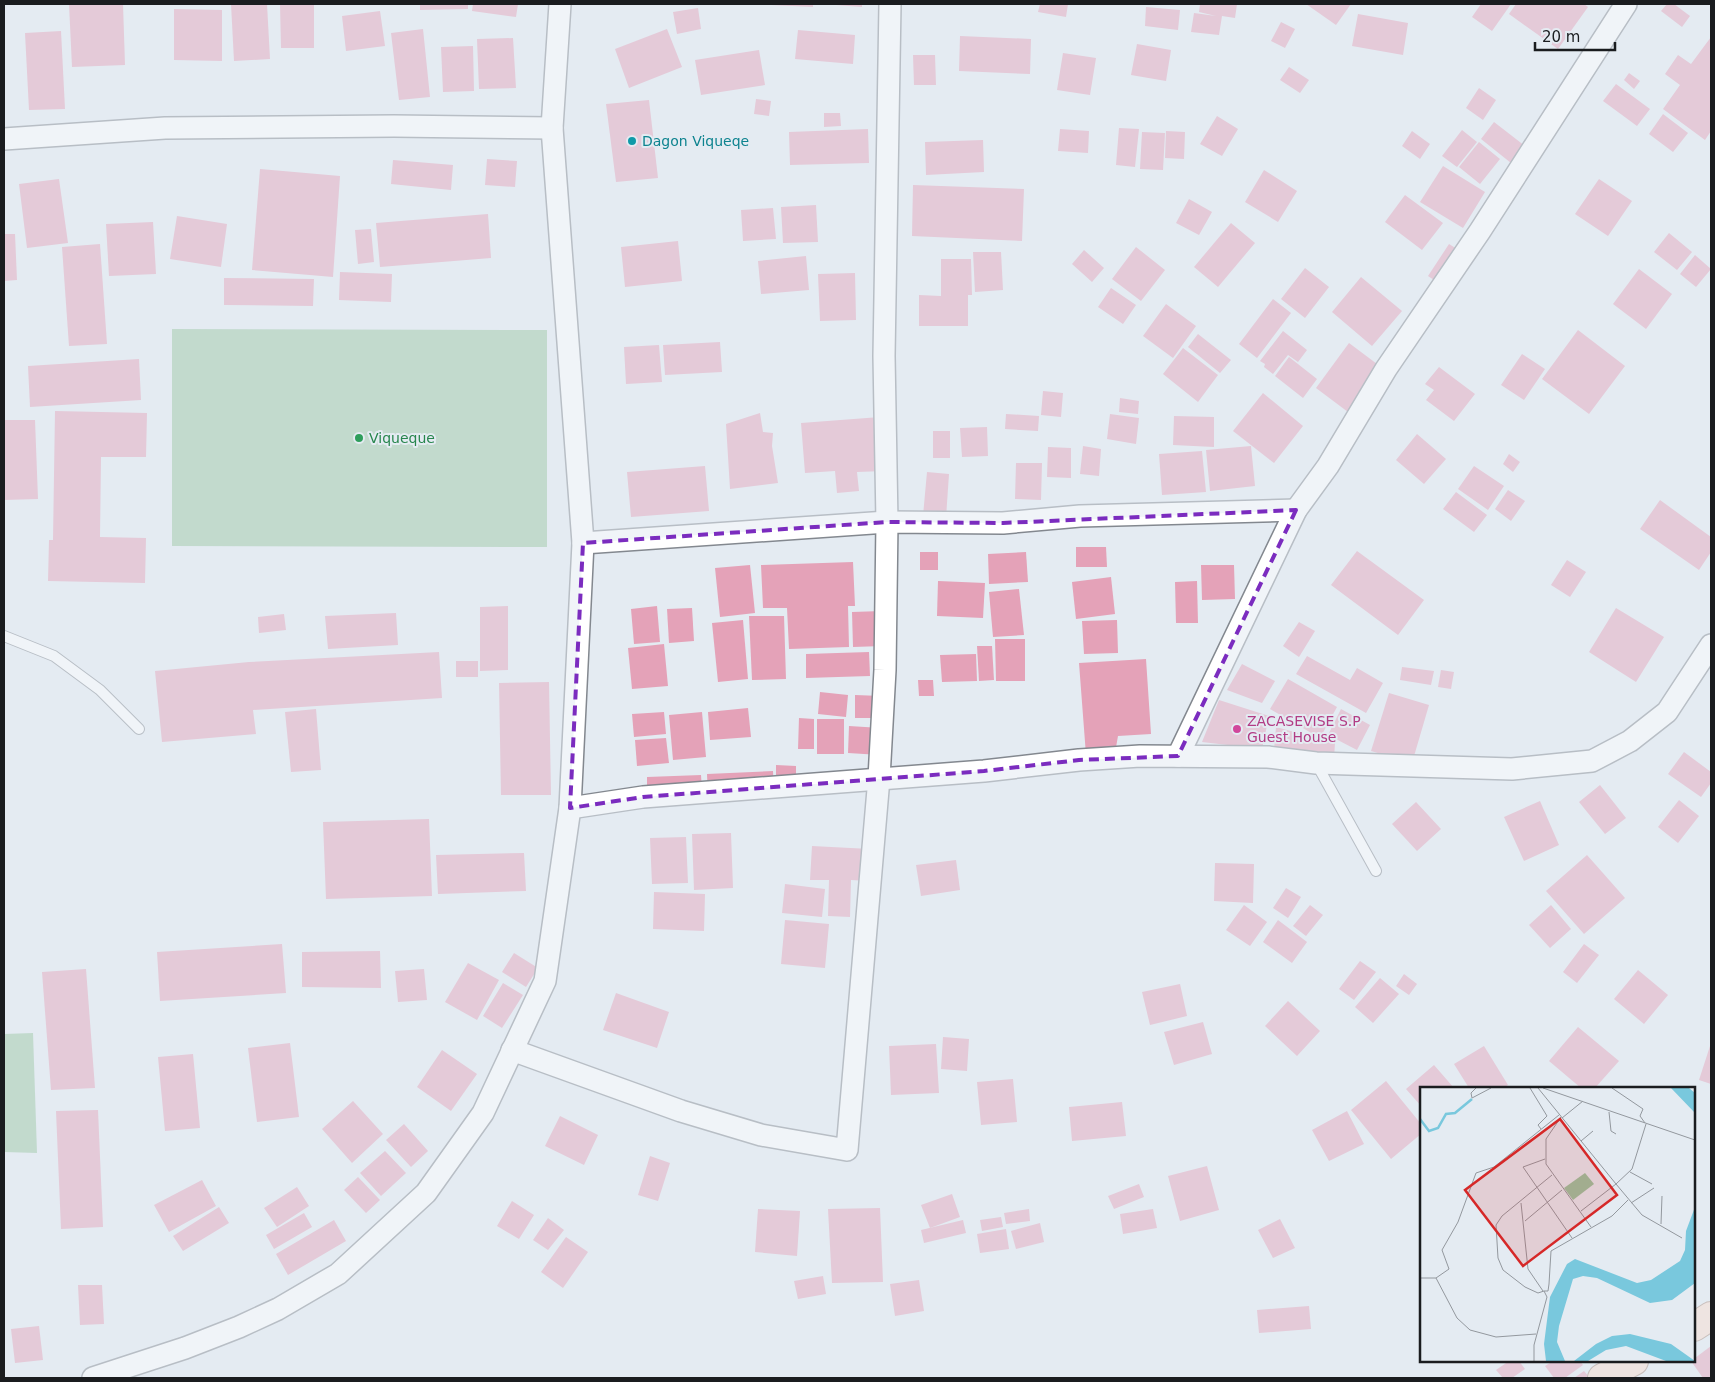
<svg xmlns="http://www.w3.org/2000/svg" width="1715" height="1382" font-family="'DejaVu Sans',sans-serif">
<rect width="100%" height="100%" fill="#e4ebf2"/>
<g fill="#99c5a1">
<path d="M172,329l375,1v217l-375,-1z"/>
<path d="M33,1033l4,120 -33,-1v-118z"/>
</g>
<g fill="#e4a2b8">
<path d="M69,4h54l2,61 -53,2z"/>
<path d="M231,4h36l3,55 -36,2z"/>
<path d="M280,4h34v44h-33z"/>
<path d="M420,4h48v5l-48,1z"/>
<path d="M473,4h45l-2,13 -44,-6z"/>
<path d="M771,4h42v3l-42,-2z"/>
<path d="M823,4h39v3z"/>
<path d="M1040,4h28l-2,13 -28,-5z"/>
<path d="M1200,4h37l-2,14 -13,-2 -3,19 -28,-3 3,-19 22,3 -17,-4z"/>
<path d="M1306,4h45l-15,21z"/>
<path d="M1481,4h30l-19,27 -20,-14z"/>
<path d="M1516,4h68l4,3 -30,42 -49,-35z"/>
<path d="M1667,4h7l16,12 -8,11 -21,-16z"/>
<path d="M1146,7l34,3 -2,20 -33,-4z"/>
<path d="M698,8l3,21 -24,5 -4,-22z"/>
<path d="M174,9l48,1v51l-48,-1z"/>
<path d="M380,11l5,35 -39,5 -4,-35z"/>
<path d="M1358,14l50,9 -5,32 -51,-9z"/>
<path d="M1281,22l14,7 -10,19 -14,-7z"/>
<path d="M423,29l7,68 -31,3 -8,-67z"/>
<path d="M667,29l15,38 -53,21 -14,-39z"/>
<path d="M798,30l57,5 -2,29 -58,-5z"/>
<path d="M61,31l4,78 -36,1 -4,-77z"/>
<path d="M960,36l71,3 -1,35 -71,-3z"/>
<path d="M1711,37v94l-6,9 -42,-31 17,-24 -15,-11 13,-19 13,9z"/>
<path d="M513,38l3,50 -37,1 -2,-50z"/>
<path d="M1137,44l34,6 -5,31 -35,-6z"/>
<path d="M473,46l1,45 -31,1 -2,-45z"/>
<path d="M759,50l6,35 -64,10 -6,-35z"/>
<path d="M1063,53l33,5 -6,37 -33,-5z"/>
<path d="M913,55h22l1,30h-22z"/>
<path d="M1289,67l20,13 -9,13 -20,-13z"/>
<path d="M1629,73l11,8 -6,8 -10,-9z"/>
<path d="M1616,84l34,25 -13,17 -34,-25z"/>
<path d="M1479,88l17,12 -13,20 -17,-12z"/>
<path d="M756,99l15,2 -2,15 -15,-2z"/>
<path d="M649,100l9,78 -42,4 -10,-78z"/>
<path d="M824,113h16l1,13 -17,1z"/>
<path d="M1663,114l25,19 -15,19 -24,-18z"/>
<path d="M1217,116l21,13 -16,27 -22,-12z"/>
<path d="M1494,122l31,24 -14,17 -30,-24z"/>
<path d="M1119,128l20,1 -4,38 -19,-2z"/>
<path d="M868,129l1,34 -79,2 -1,-33z"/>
<path d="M1060,129l29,2 -1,22 -30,-2z"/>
<path d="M1462,130l15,12 -20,25 -15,-11z"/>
<path d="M1166,131l19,1 -1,27 -19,-1z"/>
<path d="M1412,131l18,13 -10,15 -18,-13z"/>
<path d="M1142,132l23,1 -2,37 -23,-1z"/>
<path d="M983,140l1,32 -58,3 -1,-33z"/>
<path d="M1479,142l21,17 -20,25 -21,-17z"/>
<path d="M487,159l30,2 -2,26 -30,-2z"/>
<path d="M393,160l60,5 -2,25 -60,-6z"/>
<path d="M1443,166l42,26 -22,36 -43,-26z"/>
<path d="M260,169l80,7 -7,101 -81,-7z"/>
<path d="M1264,170l33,21 -19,31 -33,-20z"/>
<path d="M59,179l9,64 -41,5 -8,-64z"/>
<path d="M1599,179l33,22 -24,35 -33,-22z"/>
<path d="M913,185l111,4 -2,52 -110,-5z"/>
<path d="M1405,195l38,28 -21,27 -37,-28z"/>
<path d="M1189,199l23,13 -13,23 -23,-12z"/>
<path d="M816,205l2,37 -35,1 -2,-36z"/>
<path d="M773,208l3,31 -33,2 -2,-31z"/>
<path d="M488,214l3,44 -111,9 -4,-44z"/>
<path d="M177,216l50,8 -6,43 -51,-8z"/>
<path d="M153,222l3,52 -47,2 -3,-52z"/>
<path d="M1231,223l24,20 -37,44 -24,-20z"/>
<path d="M371,229l3,33 -16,2 -3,-34z"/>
<path d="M1669,233l23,19 -15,18 -23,-18z"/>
<path d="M4,234h11l2,46 -13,1z"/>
<path d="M678,241l4,40 -57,6 -4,-40z"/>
<path d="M100,244l7,100 -38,2 -7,-99z"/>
<path d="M1449,244l19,12 -22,32 -18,-12z"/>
<path d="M1136,247l29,23 -24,31 -29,-22z"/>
<path d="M1084,250l20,18 -12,14 -20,-18z"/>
<path d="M973,252h28l2,38 -28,2z"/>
<path d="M1695,255l16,14 -15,18 -16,-13z"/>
<path d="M806,256l3,34 -48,4 -3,-33z"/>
<path d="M941,259h30l1,36h-4v31h-49v-31l22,1z"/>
<path d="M1305,268l24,19 -24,31 -24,-19z"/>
<path d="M1639,269l33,25 -26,35 -33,-25z"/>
<path d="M340,272l52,2 -1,28 -52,-2z"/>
<path d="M855,273l1,47 -36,1 -2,-47z"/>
<path d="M1361,277l41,34 -30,35 -40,-34z"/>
<path d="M224,278l90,1 -1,27 -89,-1z"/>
<path d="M1111,288l25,17 -13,19 -25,-17z"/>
<path d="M1273,299l18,14 -34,45 -18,-14z"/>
<path d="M1166,304l30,22 -23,32 -30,-22z"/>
<path d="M1578,330l47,36 -36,48 -47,-35z"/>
<path d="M1283,331l24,19 -9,12 -10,-7 -15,19 -9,-7 1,-3 -5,-3z"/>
<path d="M1198,334l33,26 -11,13 -32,-26z"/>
<path d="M720,342l2,30 -57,3 -2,-30z"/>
<path d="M1349,343l36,27 -33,45 -36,-27z"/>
<path d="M659,345l3,37 -36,2 -2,-37z"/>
<path d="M1183,348l35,27 -20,27 -35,-28z"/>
<path d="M1522,354l23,15 -21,31 -23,-15z"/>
<path d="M1289,357l28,22 -14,19 -28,-22z"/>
<path d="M139,359l2,41 -111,7 -2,-41z"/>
<path d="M1439,367l36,27 -21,27 -28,-21 8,-10 -9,-6z"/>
<path d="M1043,391l20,2 -2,24 -20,-2z"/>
<path d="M1263,393l40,33 -29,37 -41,-32z"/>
<path d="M1120,398l19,3 -1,13 -19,-2z"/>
<path d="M55,411l92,2 -1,44h-45l-1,80 46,1 -1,45 -97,-2 1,-41h4z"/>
<path d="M760,413l3,19 10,1 -1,13 6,37 -48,6 -4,-65z"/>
<path d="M1006,414l33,2 -1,15 -33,-2z"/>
<path d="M1110,414l29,4 -3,26 -29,-5z"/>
<path d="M1174,416l40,1v30l-41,-2z"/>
<path d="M880,417l4,54 -27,1 2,19 -22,2 -2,-22 -30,2 -4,-50z"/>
<path d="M4,420h31l3,79 -34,1z"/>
<path d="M987,427l1,29 -26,1 -2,-29z"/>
<rect x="933" y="431" width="17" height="27"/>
<path d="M1417,434l29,25 -22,25 -28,-24z"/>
<path d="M1083,446l18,3 -2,27 -19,-2z"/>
<path d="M1251,446l4,40 -45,5 -4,-41z"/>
<path d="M1048,447l23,1v30l-24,-1z"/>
<path d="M1202,451l4,41 -44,3 -3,-41z"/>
<path d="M1509,454l11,8 -7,10 -10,-8z"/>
<path d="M1016,463h26l-1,37 -26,-1z"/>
<path d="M705,466l4,45 -78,6 -4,-45z"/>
<path d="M1474,466l30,20 -16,24 -30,-21z"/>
<path d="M927,472l22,2 -3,44 -23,-2z"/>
<path d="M1508,490l17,11 -14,20 -16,-12z"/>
<path d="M1456,492l31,23 -13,17 -31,-23z"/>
<path d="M1660,500l51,37v15l-12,18 -59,-41z"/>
<path d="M1076,547h30l1,20h-31z"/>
<path d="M1357,551l67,49 -26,35 -67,-50z"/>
<rect x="920" y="552" width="18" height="18"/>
<path d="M1026,552l2,30 -39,2 -1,-30z"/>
<path d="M1567,560l19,12 -16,25 -19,-12z"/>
<path d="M853,562l2,44h-7l1,41 -60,2 -2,-41h-24l-2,-43z"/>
<path d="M750,565l5,48 -35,4 -5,-49z"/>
<path d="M1201,565h33l1,34 -33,1z"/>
<path d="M1111,577l4,37 -39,5 -4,-37z"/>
<path d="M938,581l47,2 -2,35 -46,-2z"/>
<path d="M1197,581l1,42h-22l-1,-41z"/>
<path d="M1019,589l5,46 -31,2 -4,-45z"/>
<path d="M508,606v64l-28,1v-64z"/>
<path d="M657,606l3,36 -26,2 -3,-35z"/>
<path d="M692,608l2,33 -25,2 -2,-34z"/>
<path d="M1616,608l48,29 -28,45 -47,-30z"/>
<path d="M882,611l1,35 -30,1 -1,-35z"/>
<path d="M396,613l2,32 -70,4 -3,-33z"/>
<path d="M284,614l2,16 -27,3 -1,-16z"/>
<path d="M749,616h35l2,63 -34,1z"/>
<path d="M743,620l5,59 -30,3 -6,-59z"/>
<path d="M1117,620l1,33 -34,1 -2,-33z"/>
<path d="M1299,622l16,9 -16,26 -16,-11z"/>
<path d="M995,639h30v42h-29z"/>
<path d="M664,644l4,42 -36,3 -4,-41z"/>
<path d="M977,646h15l2,34 -15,1z"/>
<path d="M439,652l3,46 -189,12 3,24 -94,8 -7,-71 94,-9z"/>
<path d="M869,652l1,24 -64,2v-24z"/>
<path d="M976,654l1,27 -35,1 -2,-27z"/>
<path d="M1307,656l43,24 7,-12 26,15 -17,30 -70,-39z"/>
<path d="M1146,659l5,75 -33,2 -3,17 -29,2 -7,-92z"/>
<rect x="456" y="661" width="22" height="16"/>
<path d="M1242,664l33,17 -13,22 -35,-13z"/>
<path d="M1402,667l32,4 -3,14 -31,-5z"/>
<path d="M1441,670l13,2 -3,17 -13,-2z"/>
<path d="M1288,679l49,28 -17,31 -50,-29z"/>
<path d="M918,680h15l1,16h-15z"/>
<path d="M549,682l2,113h-50l-2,-112z"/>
<path d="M820,692l28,3 -2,22 -28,-3z"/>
<path d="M1389,693l40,12 -17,58 -41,-12z"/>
<path d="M855,695l26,1v22h-26z"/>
<path d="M1219,700l50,16 -7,33 -60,-7z"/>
<path d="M748,708l3,29 -41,3 -2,-28z"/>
<path d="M316,709l5,61 -30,2 -6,-60z"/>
<path d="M1341,709l29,16 -13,25 -29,-15z"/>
<path d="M664,712l2,22 -32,3 -2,-23z"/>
<path d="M702,712l4,45 -33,3 -4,-45z"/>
<path d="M799,718l15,1v30h-16z"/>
<rect x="817" y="719" width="27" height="35"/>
<path d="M849,726l32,2 -1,27 -32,-2z"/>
<path d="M1276,727l59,16 -1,15 -60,-8z"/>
<path d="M666,738l3,25 -32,3 -2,-26z"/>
<path d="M1684,752l27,20v11l-10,14 -33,-23z"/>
<path d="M776,765l20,1v26l-20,-1z"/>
<path d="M773,771l1,23 -66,4 -1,-24z"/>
<path d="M701,775l1,17 -55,3v-18z"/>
<path d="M1600,785l26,33 -21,16 -26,-32z"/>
<path d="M1679,800l20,16 -21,27 -20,-16z"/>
<path d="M1540,801l19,44 -35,16 -20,-44z"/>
<path d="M1416,802l25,27 -24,22 -25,-27z"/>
<path d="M429,819l3,77 -106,3 -3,-77z"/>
<path d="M731,833l2,55 -39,2 -2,-56z"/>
<path d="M686,837l2,46 -36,1 -2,-46z"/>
<path d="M812,846l58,3 -1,32 -18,-1 -1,37 -22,-1 1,-36h-19z"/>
<path d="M524,853l2,38 -88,3 -2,-39z"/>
<path d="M1587,855l38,43 -41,36 -38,-43z"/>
<path d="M956,860l4,30 -39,6 -5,-31z"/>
<path d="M1215,863l39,1 -1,39 -39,-2z"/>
<path d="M785,884l40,5 -3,28 -40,-4z"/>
<path d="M1286,888l15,9 -13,21 -15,-10z"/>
<path d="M654,892l51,2 -1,37 -51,-2z"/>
<path d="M1244,905l23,17 -17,24 -24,-16z"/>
<path d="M1310,905l13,10 -17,21 -13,-10z"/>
<path d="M1551,905l20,24 -21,19 -21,-23z"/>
<path d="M785,920l44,4 -4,44 -44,-4z"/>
<path d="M1278,920l29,22 -15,21 -29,-21z"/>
<path d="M282,944l4,49 -126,8 -3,-49z"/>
<path d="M1584,944l15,11 -22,28 -14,-11z"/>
<path d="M380,951l1,37 -79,-1v-35z"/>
<path d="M514,953l24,15 -12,19 -24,-15z"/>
<path d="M1360,961l16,11 -22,28 -15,-11z"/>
<path d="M468,963l31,17 -22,40 -32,-18z"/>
<path d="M86,969l9,119 -44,2 -9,-118z"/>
<path d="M424,969l3,31 -29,2 -3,-31z"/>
<path d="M1638,970l30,25 -24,29 -30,-25z"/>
<path d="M1404,974l13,10 -8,11 -13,-9z"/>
<path d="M1380,978l19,16 -26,29 -18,-16z"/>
<path d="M503,983l20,12 -21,33 -19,-12z"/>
<path d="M1180,984l7,32 -37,9 -8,-33z"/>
<path d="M616,993l53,19 -12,36 -54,-18z"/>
<path d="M1288,1001l32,30 -23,25 -32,-30z"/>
<path d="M1203,1022l9,32 -38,11 -10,-33z"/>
<path d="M1578,1027l41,34 -24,27h-14l-32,-27z"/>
<path d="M943,1037l26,2 -2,32 -26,-2z"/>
<path d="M290,1043l9,74 -42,5 -9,-74z"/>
<path d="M1711,1043v41l-12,-4z"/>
<path d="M936,1044l3,49 -48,2 -2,-49z"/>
<path d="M1484,1046l24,39 -5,3h-34l-15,-24z"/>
<path d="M442,1050l35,24 -26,37 -34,-24z"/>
<path d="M193,1054l7,74 -35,3 -7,-74z"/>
<path d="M1434,1065l20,23h-33v18l-15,-17z"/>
<path d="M1013,1079l4,43 -36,3 -4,-43z"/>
<path d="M1386,1081l35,43v10l-30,25 -40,-49z"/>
<path d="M353,1101l30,33 -31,29 -30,-34z"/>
<path d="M1122,1102l4,34 -54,5 -3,-34z"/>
<path d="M98,1110l5,117 -42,2 -5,-118z"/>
<path d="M1347,1111l17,33 -35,17 -17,-31z"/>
<path d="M560,1116l38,19 -14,30 -39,-19z"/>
<path d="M404,1124l24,27 -17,16 -25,-27z"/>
<path d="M385,1151l21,22 -25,23 -21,-23z"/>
<path d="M650,1156l20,7 -12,38 -20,-6z"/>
<path d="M1207,1166l12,44 -39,11 -12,-45z"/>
<path d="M358,1177l22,23 -14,13 -22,-23z"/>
<path d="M202,1180l14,26 -47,26 -15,-27z"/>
<path d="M1139,1184l5,13 -30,12 -6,-13z"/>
<path d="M297,1187l12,19 -32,21 -13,-19z"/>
<path d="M952,1194l8,23 -30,11 -9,-23z"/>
<path d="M512,1201l22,14 -15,24 -22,-13z"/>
<path d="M219,1207l10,16 -46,28 -10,-15z"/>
<path d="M880,1208l3,74 -51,1 -4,-74z"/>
<path d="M758,1209l42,2 -3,45 -42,-4z"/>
<path d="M1029,1209l1,12 -24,3 -2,-11z"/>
<path d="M1153,1209l4,19 -34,6 -3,-20z"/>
<path d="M304,1213l8,14 -38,22 -8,-14z"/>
<path d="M1001,1217l2,10 -21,4 -2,-11z"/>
<path d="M548,1218l16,12 -16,20 -15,-10z"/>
<path d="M1280,1219l15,29 -22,10 -15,-28z"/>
<path d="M334,1220l12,21 -58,34 -12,-21z"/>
<path d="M963,1220l3,13 -42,10 -3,-13z"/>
<path d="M1040,1223l4,19 -28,7 -5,-18z"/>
<path d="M1006,1229l3,20 -29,4 -3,-19z"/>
<path d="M566,1237l22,15 -25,36 -22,-16z"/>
<path d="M823,1276l3,18 -28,5 -4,-18z"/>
<path d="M919,1280l5,31 -29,5 -5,-32z"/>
<path d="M78,1285h24l2,39 -24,1z"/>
<path d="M1309,1306l2,23 -52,4 -2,-23z"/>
<path d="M39,1326l4,34 -28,3 -4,-34z"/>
<path d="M1711,1346v32h-8l-12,-17z"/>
<path d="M1509,1361h10l6,8 -13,9h-9l-7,-8z"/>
<path d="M1553,1361h27l3,4 -18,13h-11l-9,-12z"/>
<path d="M1584,1371l6,7h-16z"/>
</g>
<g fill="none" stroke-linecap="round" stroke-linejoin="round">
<g stroke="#83888f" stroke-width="12">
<g id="service">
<path d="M4,636l50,20 46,34 39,39"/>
<path d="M1316,763l60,108"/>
</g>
</g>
<g stroke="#83888f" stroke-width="24">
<g id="minor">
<path d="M4,139l161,-11 229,-2 158,2"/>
<path d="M583,543l304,-21 116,1 77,-7 216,-6"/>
<path d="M1178,756l118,-246 32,-44 58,-97 94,-138 146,-227"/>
<path d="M570,808l73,-11 341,-26 95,-11 61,-4 128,1 48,6 196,6 80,-8 38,-20 37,-29 44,-67"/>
<path d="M512,1050l169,61 80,24 86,15 32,-372 6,-108 2,-148 -3,-166 6,-352"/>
<path d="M93,1378l92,-30 54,-21 39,-18 60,-35 88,-81 57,-80 62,-132 25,-173 13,-265 -31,-415 8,-124"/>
</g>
</g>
<g stroke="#a98a7b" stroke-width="30">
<g id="primary">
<path d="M1694,1327l17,-11"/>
<path d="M1602,1378l32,-17"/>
</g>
</g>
<use href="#service" stroke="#fff" stroke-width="10"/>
<use href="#minor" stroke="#fff" stroke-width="21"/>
<use href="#primary" stroke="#fadccd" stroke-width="28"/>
</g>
<path d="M0 0H1715V1382H0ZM1296,510l-118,246 -99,4 -95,11 -341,26 -73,11 13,-265 304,-21 116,1z" fill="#e4ebf2" fill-opacity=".55" fill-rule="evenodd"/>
<path fill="none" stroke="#7b2cbf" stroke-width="4" stroke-dasharray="10 6" stroke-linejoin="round" d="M1296,510l-118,246 -99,4 -95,11 -341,26 -73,11 13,-265 304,-21 116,1z"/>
<circle fill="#0f9aa8" stroke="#e4ebf2" stroke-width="2" cx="632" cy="141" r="5"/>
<circle fill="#2e9e5b" stroke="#e4ebf2" stroke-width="2" cx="359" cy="438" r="5"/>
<circle fill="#d1479c" stroke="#e4ebf2" stroke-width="2" cx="1237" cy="729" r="5"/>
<g text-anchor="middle" stroke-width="4" stroke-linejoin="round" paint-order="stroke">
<g font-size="14" fill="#0d838f" stroke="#e4ebf2" text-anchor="start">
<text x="642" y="146">Dagon Viqueqe</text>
</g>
<g font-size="14" fill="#27864d" stroke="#e4ebf2" text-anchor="start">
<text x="369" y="443">Viqueque</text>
</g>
<g font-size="14" fill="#b23c85" stroke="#e4ebf2" text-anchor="start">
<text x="1247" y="726">ZACASEVISE S.P<tspan x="1247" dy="16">Guest House</tspan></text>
</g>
</g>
<g transform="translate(1420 1087)">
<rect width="275" height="275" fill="#e4ebf2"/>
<path d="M165,86l9,11 -21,16 -9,-12z" fill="#99c5a1"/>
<path d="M251,1h18l6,5v20zM275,120v76l-23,17 -22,3 -53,-25 -14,-2 -10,3 -14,47 -2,16 8,19h-19l-2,-17 6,-47 17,-33 8,-5 62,24 14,-3 29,-19 5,-11 1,-19zM210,247l41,10 24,17h-29l-40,-15 -20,4 -18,11h-14l22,-17 16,-8z" fill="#79c8dd"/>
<path fill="none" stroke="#79c8dd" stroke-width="2.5" d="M0,32l9,12 9,-3 8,-14 9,-1 17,-14"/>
<path fill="none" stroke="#93989e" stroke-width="1" d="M56,1l-5,5 1,5 19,-10M110,1l17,28 -9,9 3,4M118,1l78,96 16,-15 14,-45M123,1l152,52M192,1l31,21 -3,7 5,7M189,25l2,19 5,3M141,30l-15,22v25l45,63M142,31l21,-17M161,54l12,-10M125,72l-22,8 49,71M210,85l22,12M101,116l7,66 15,22M211,116l23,-15M161,124l35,-27 26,31 40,23M105,134l37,-31M241,137l1,-28M0,191h16l13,-9 -7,-19 16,-28 18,-49 18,-6 65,-52M16,191l21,40 13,12 26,7 40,-3M124,204l-6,2 -13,-6 -22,-17 -5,-12 -2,-33 6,-9 50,-41M114,274v-16l13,-48 -3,-6h4l1,-7 2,-33 61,-35 16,-16"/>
<path fill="#d62828" fill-opacity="0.15" stroke="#d62828" stroke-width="2.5" d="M140,32l57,76 -94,71 -58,-76z"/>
<rect width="275" height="275" fill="none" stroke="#1a1c1f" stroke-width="2.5"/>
</g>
<rect width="1715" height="1382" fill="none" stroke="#1a1c1f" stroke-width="10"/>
<path d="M1535 42v8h80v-8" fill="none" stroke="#1a1c1f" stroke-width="2.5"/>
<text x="1542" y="42" font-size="15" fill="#1a1c1f" stroke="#e4ebf2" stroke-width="4" paint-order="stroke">20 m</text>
</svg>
